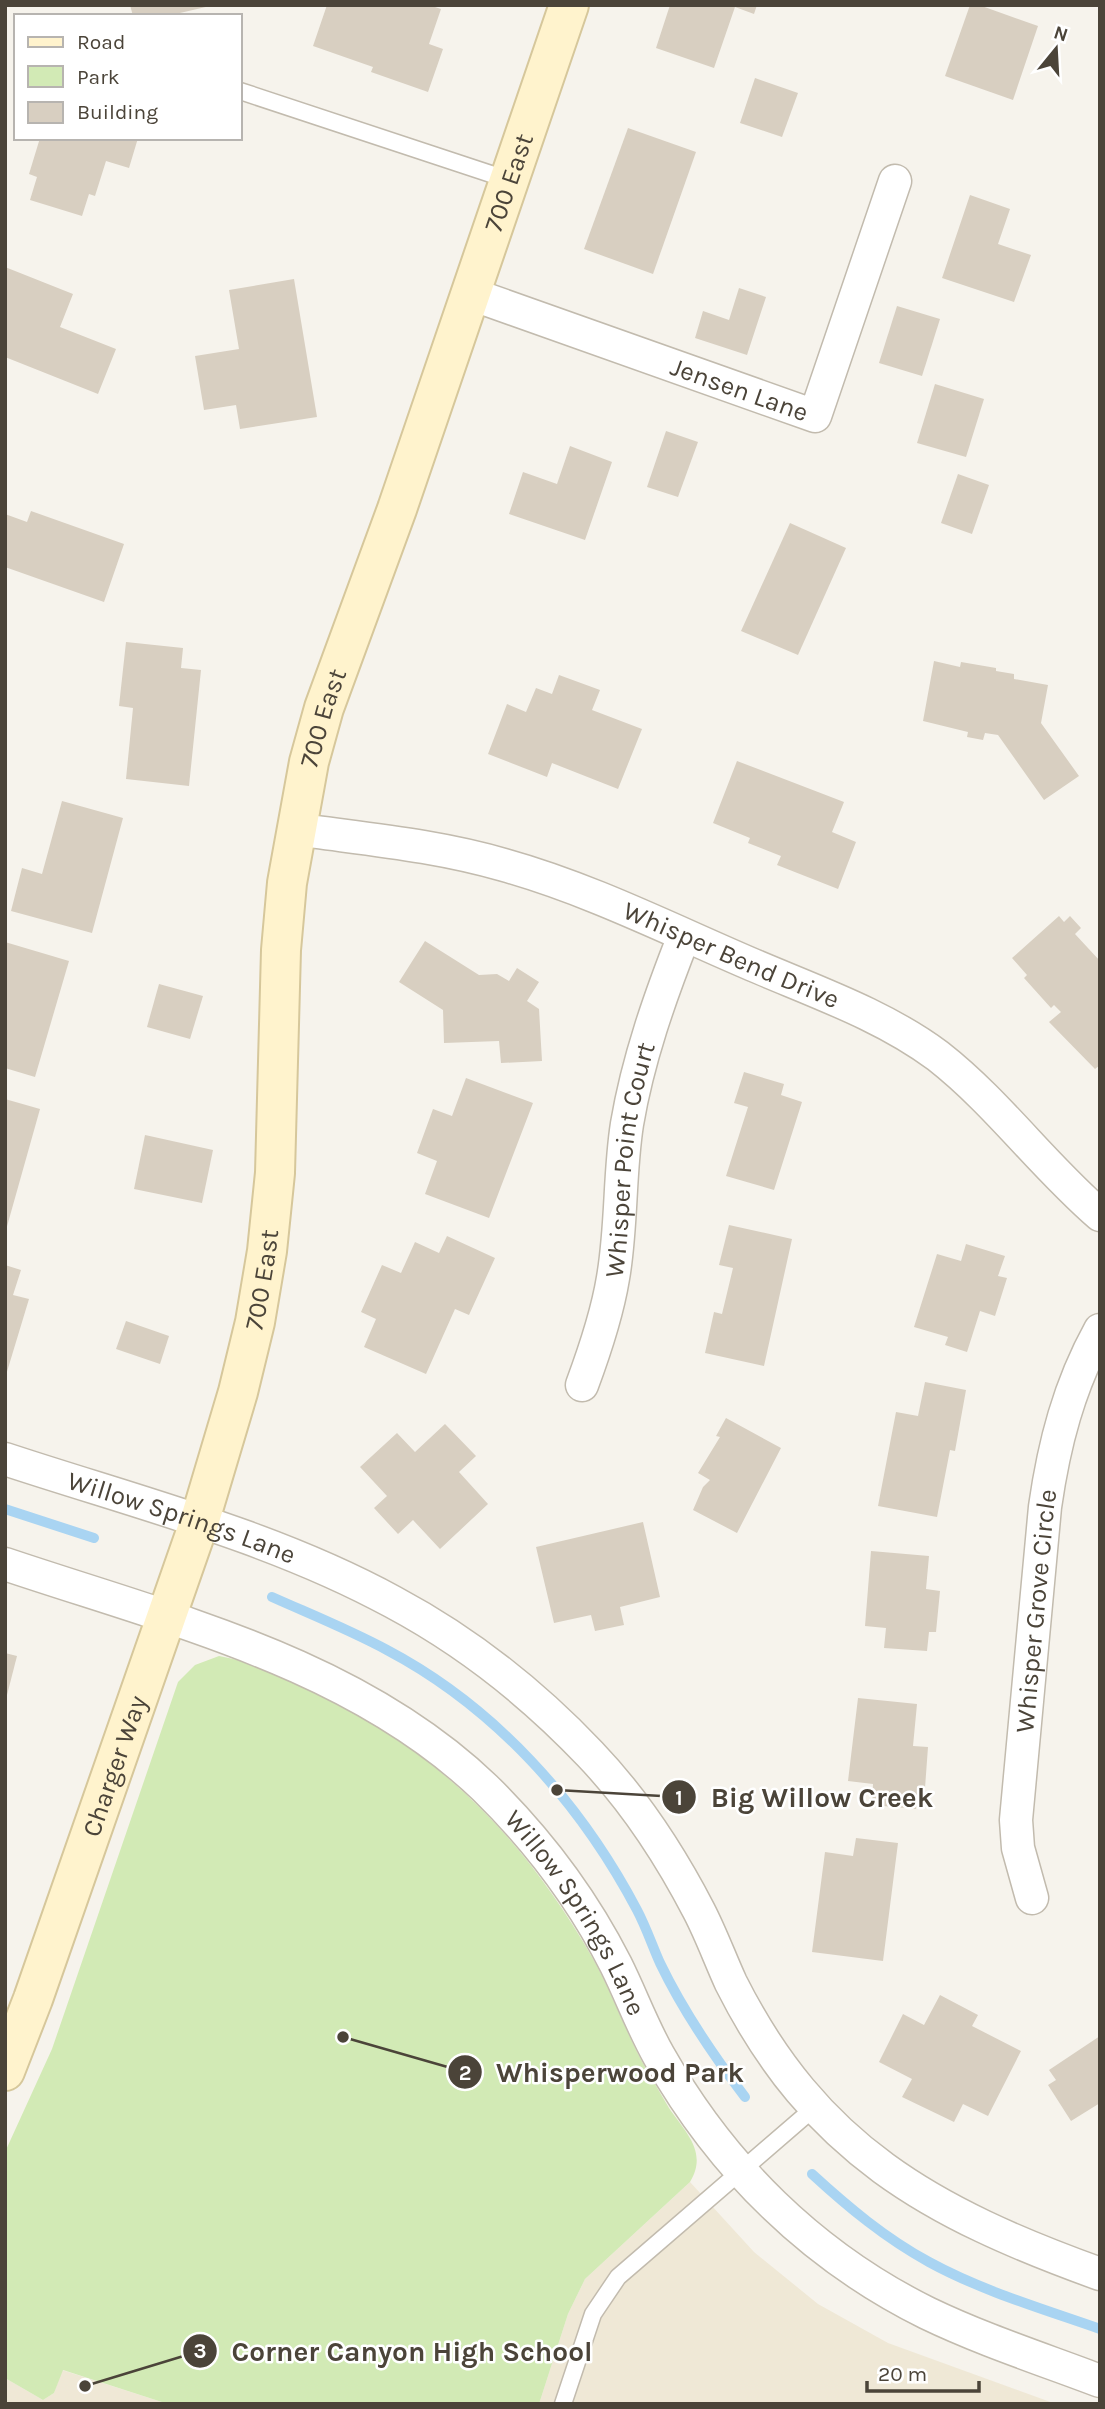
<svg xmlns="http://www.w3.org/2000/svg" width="1105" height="2409" font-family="Karla,sans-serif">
<rect width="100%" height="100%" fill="#f6f3ec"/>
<g fill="#efe8d6">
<path d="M690,2182l64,70 64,52 70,39 168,61h-517l29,-90 17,-35z"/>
<path d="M62,2370l106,34h-163v-26l38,22 11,-7z"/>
</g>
<path fill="#d2eab5" d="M219,1656c50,9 83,28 127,52 108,59 185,142 246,249 20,35 33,74 53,110 8,14 16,27 24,41 17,25 39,44 21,74l-105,97 -17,35 -29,90h-371l-105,-34 -9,23 -11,7 -38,-22v-226l47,-103 126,-367 17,-17z"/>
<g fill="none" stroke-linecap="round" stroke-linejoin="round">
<g stroke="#a9d4f2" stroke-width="10">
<path d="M5,1509l89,29"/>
<path d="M272,1597c38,17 78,33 115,53 108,57 193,152 250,260 9,17 15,35 23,53 23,48 53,92 85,134"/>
<path d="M812,2174c36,33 73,64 117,88 53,29 114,47 171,67"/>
</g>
</g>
<g fill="#d8cfc1">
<path d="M130,5h80v1l-43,10h-34z"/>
<path d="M327,5h102l12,4 -12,35 14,5 -15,43 -57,-20 2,-5 -60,-21z"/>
<path d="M670,5h87l-3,9 -19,-7 -21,61 -58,-20z"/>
<path d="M970,5h9l59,21 -25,74 -68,-24z"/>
<path d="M755,78l43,15 -16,44 -42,-14z"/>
<path d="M628,128l68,24 -43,122 -69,-25z"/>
<path d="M40,138h98l-9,30 -23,-7 -11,35 -6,-2 -7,22 -52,-16 7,-23 -8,-3z"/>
<path d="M970,195l40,14 -12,35 33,11 -17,47 -72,-24z"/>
<path d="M5,267l68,27 -13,33 56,22 -18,45 -93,-37z"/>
<path d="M294,279l23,138 -77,12 -4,-24 -32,5 -9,-54 44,-7 -10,-59z"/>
<path d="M739,288l27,9 -19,58 -52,-17 8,-27 26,9z"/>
<path d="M897,306l43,13 -18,57 -43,-13z"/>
<path d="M935,384l49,15 -18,58 -49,-14z"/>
<path d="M666,431l32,11 -20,55 -31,-10z"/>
<path d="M570,446l42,16 -27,78 -76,-26 14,-42 34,12z"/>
<path d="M958,474l31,11 -17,49 -31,-11z"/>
<path d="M31,511l93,33 -20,58 -99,-35v-53l22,8z"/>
<path d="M790,523l56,25 -48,107 -57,-24z"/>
<path d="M126,642l57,6 -2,20 20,2 -12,116 -63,-7 7,-71 -14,-2z"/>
<path d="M934,661l26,6 1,-5 35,6v3l18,3v5l34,6 -7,38 38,53 -35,24 -46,-65 -13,-2 -2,7 -16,-3 1,-5 -45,-11z"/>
<path d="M559,675l41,15 -8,20 50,19 -24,60 -66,-26 -5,14 -59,-23 19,-50 19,8 10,-24 16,6z"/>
<path d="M737,761l107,41 -12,30 24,10 -18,47 -61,-24 4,-9 -33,-13 2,-5 -37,-15z"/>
<path d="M62,801l61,17 -31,115 -81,-22 11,-43 20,6z"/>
<path d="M1059,916l5,6 6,-6 11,12 -6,6 25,27v104l-5,4 -46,-47 12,-10 -7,-7 -3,3 -27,-30 3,-3 -15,-17z"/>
<path d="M425,941l54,34 18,-1 12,7 8,-13 22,14 -12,19 12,8 3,52 -41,2 -2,-22 -55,2 -1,-33 -44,-28z"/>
<path d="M5,942l64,19 -34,116 -30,-9z"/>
<path d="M159,984l44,12 -13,43 -43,-12z"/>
<path d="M744,1072l40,12 -3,11 21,7 -28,88 -48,-14 22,-69 -14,-4z"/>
<path d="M466,1078l67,25 -44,115 -64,-24 12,-33 -20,-8 16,-44 19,7z"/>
<path d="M5,1099l35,10 -34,121 -1,-1z"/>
<path d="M145,1135l68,15 -11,53 -68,-14z"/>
<path d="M729,1225l63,14 -28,127 -59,-13 9,-41 8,2 11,-46 -14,-3z"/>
<path d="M447,1236l48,22 -26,57 -14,-6 -29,65 -62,-27 12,-28 -15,-7 21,-47 19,8 14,-31 24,11z"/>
<path d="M966,1244l39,12 -7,20 9,2 -12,38 -15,-5 -13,41 -22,-7 3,-8 -34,-10 23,-73 24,7z"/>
<path d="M5,1265l16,5 -8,25 16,4 -23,76z"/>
<path d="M126,1321l43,15 -9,28 -44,-15z"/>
<path d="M925,1382l41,8 -11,61 -5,-1 -13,67 -59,-11 18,-94 22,4z"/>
<path d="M726,1418l55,30 -44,85 -44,-23 10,-23 7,-7 -12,-7 22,-36 -4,-1z"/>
<path d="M445,1424l31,32 -17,16 29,32 -48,45 -27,-29 -15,14 -24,-26 13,-12 -27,-29 37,-34 18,19z"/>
<path d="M643,1522l17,75 -40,10 4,18 -29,6 -4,-16 -37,8 -18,-76z"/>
<path d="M871,1551l58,5 -3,33 14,2 -4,41h-7l-2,19 -43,-3 2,-20 -21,-2z"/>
<path d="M5,1653l12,3 -11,43h-1z"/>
<path d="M858,1698l59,6 -4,42 15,1 -3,41h-7l-2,21 -44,-4 1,-21 -25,-3z"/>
<path d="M856,1838l42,5 -15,118 -71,-9 13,-100 28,4z"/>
<path d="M940,1995l38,20 -6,11 49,25 -33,65 -25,-12 -9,18 -52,-25 10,-18 -33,-17 24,-48 21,11z"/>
<path d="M1100,2036v67l-29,18 -23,-36 8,-5 -7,-10z"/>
</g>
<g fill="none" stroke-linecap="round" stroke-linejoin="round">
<g stroke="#c2bbae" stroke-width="19">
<g id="lane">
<path d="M240,91l269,89"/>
<path d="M563,2404l30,-90 25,-37 196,-169"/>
</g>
</g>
<g stroke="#c2bbae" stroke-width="35">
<g id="street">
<path id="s1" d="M471,294l344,122 80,-235"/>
<path id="s2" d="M295,829c70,10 141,16 209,36 86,24 167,65 249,100 63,27 130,50 185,91 60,47 104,109 162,159"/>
<path id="s3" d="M582,1385c13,-35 25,-70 31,-107 9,-51 6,-103 14,-154 11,-65 33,-127 57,-188"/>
<path id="s4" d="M5,1459c130,43 267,77 388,143 73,39 140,92 197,152 44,46 80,101 109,157 12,23 21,48 32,72 84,167 200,230 369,291"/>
<path id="s5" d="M5,1564c166,56 350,99 480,224 53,52 98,112 131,177 15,30 26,61 43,91 63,111 153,200 268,257 56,27 115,46 173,68"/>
<path id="s6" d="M1032,1898l-14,-50 -2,-28 29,-313c9,-63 24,-121 55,-177"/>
</g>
</g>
<g stroke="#d6c79b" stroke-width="42">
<g id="secondary">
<path id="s7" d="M5,2071l28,-72 166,-476 39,-131 17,-70 12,-71 8,-78 6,-223 6,-67 22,-121 15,-54 73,-199 172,-504"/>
</g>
</g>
<use href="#lane" stroke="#fff" stroke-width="16"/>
<use href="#street" stroke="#fff" stroke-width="32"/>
<use href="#secondary" stroke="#fff3cd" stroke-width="38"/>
</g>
<g text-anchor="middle" stroke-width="5" stroke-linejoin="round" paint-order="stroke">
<g font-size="26" fill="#4b4439" stroke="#fff">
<text dy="9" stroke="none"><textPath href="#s7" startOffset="1967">700 East</textPath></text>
<text dy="9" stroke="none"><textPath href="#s1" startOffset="285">Jensen Lane</textPath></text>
<text dy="9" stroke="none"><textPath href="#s7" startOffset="1400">700 East</textPath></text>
<text dy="9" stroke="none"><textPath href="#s2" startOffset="457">Whisper Bend Drive</textPath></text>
<text dy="9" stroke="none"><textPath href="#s3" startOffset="231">Whisper Point Court</textPath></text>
<text dy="9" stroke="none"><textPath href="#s7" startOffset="833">700 East</textPath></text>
<text dy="9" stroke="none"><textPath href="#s4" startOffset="186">Willow Springs Lane</textPath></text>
<text dy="9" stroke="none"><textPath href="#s6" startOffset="290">Whisper Grove Circle</textPath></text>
<text dy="9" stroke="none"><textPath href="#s7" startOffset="324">Charger Way</textPath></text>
<text dy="9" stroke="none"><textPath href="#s5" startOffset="690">Willow Springs Lane</textPath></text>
</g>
</g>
<path fill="none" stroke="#4b4439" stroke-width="2.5" d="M557 1790L679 1797M343 2037L465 2072M85 2386L200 2351"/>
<g fill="#4b4439" stroke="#fff" stroke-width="2.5">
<circle cx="557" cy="1790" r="7"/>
<circle cx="343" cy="2037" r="7"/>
<circle cx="85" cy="2386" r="7"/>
<circle cx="679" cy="1797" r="18"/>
<circle cx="465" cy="2072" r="18"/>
<circle cx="200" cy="2351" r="18"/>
</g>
<g font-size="21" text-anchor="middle" font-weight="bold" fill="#fff">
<text x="679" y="1805">1</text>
<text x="465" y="2080">2</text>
<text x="200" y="2358">3</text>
</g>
<g font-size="28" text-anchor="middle" font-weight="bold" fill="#4b4439" stroke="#fff" stroke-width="5" stroke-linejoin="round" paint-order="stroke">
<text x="822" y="1807">Big Willow Creek</text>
<text x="620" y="2082">Whisperwood Park</text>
<text x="412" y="2361">Corner Canyon High School</text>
</g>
<rect width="1105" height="2409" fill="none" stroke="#4b4439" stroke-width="14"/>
<rect x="14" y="14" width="228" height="126" fill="#ffffff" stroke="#b7b4b0" stroke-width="2"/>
<rect x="28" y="37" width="35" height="10" fill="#fff3cd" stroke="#b7b4b0" stroke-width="2"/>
<text x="77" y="49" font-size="21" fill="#4b4439">Road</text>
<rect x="28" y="66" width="35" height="21" fill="#d2eab5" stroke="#b7b4b0" stroke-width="2"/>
<text x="77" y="84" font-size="21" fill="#4b4439">Park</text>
<rect x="28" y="102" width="35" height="21" fill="#d8cfc1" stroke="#b7b4b0" stroke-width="2"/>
<text x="77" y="119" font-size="21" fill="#4b4439">Building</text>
<g transform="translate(1056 49) rotate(18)" stroke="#ffffff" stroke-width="5" paint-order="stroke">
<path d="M0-5L12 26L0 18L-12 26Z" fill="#4b4439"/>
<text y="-10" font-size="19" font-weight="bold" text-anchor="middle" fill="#4b4439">N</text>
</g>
<path d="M867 2381v10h112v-10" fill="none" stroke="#4b4439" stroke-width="3.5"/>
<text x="878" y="2381" font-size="21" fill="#4b4439" stroke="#ffffff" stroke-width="5" paint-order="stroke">20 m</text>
</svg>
